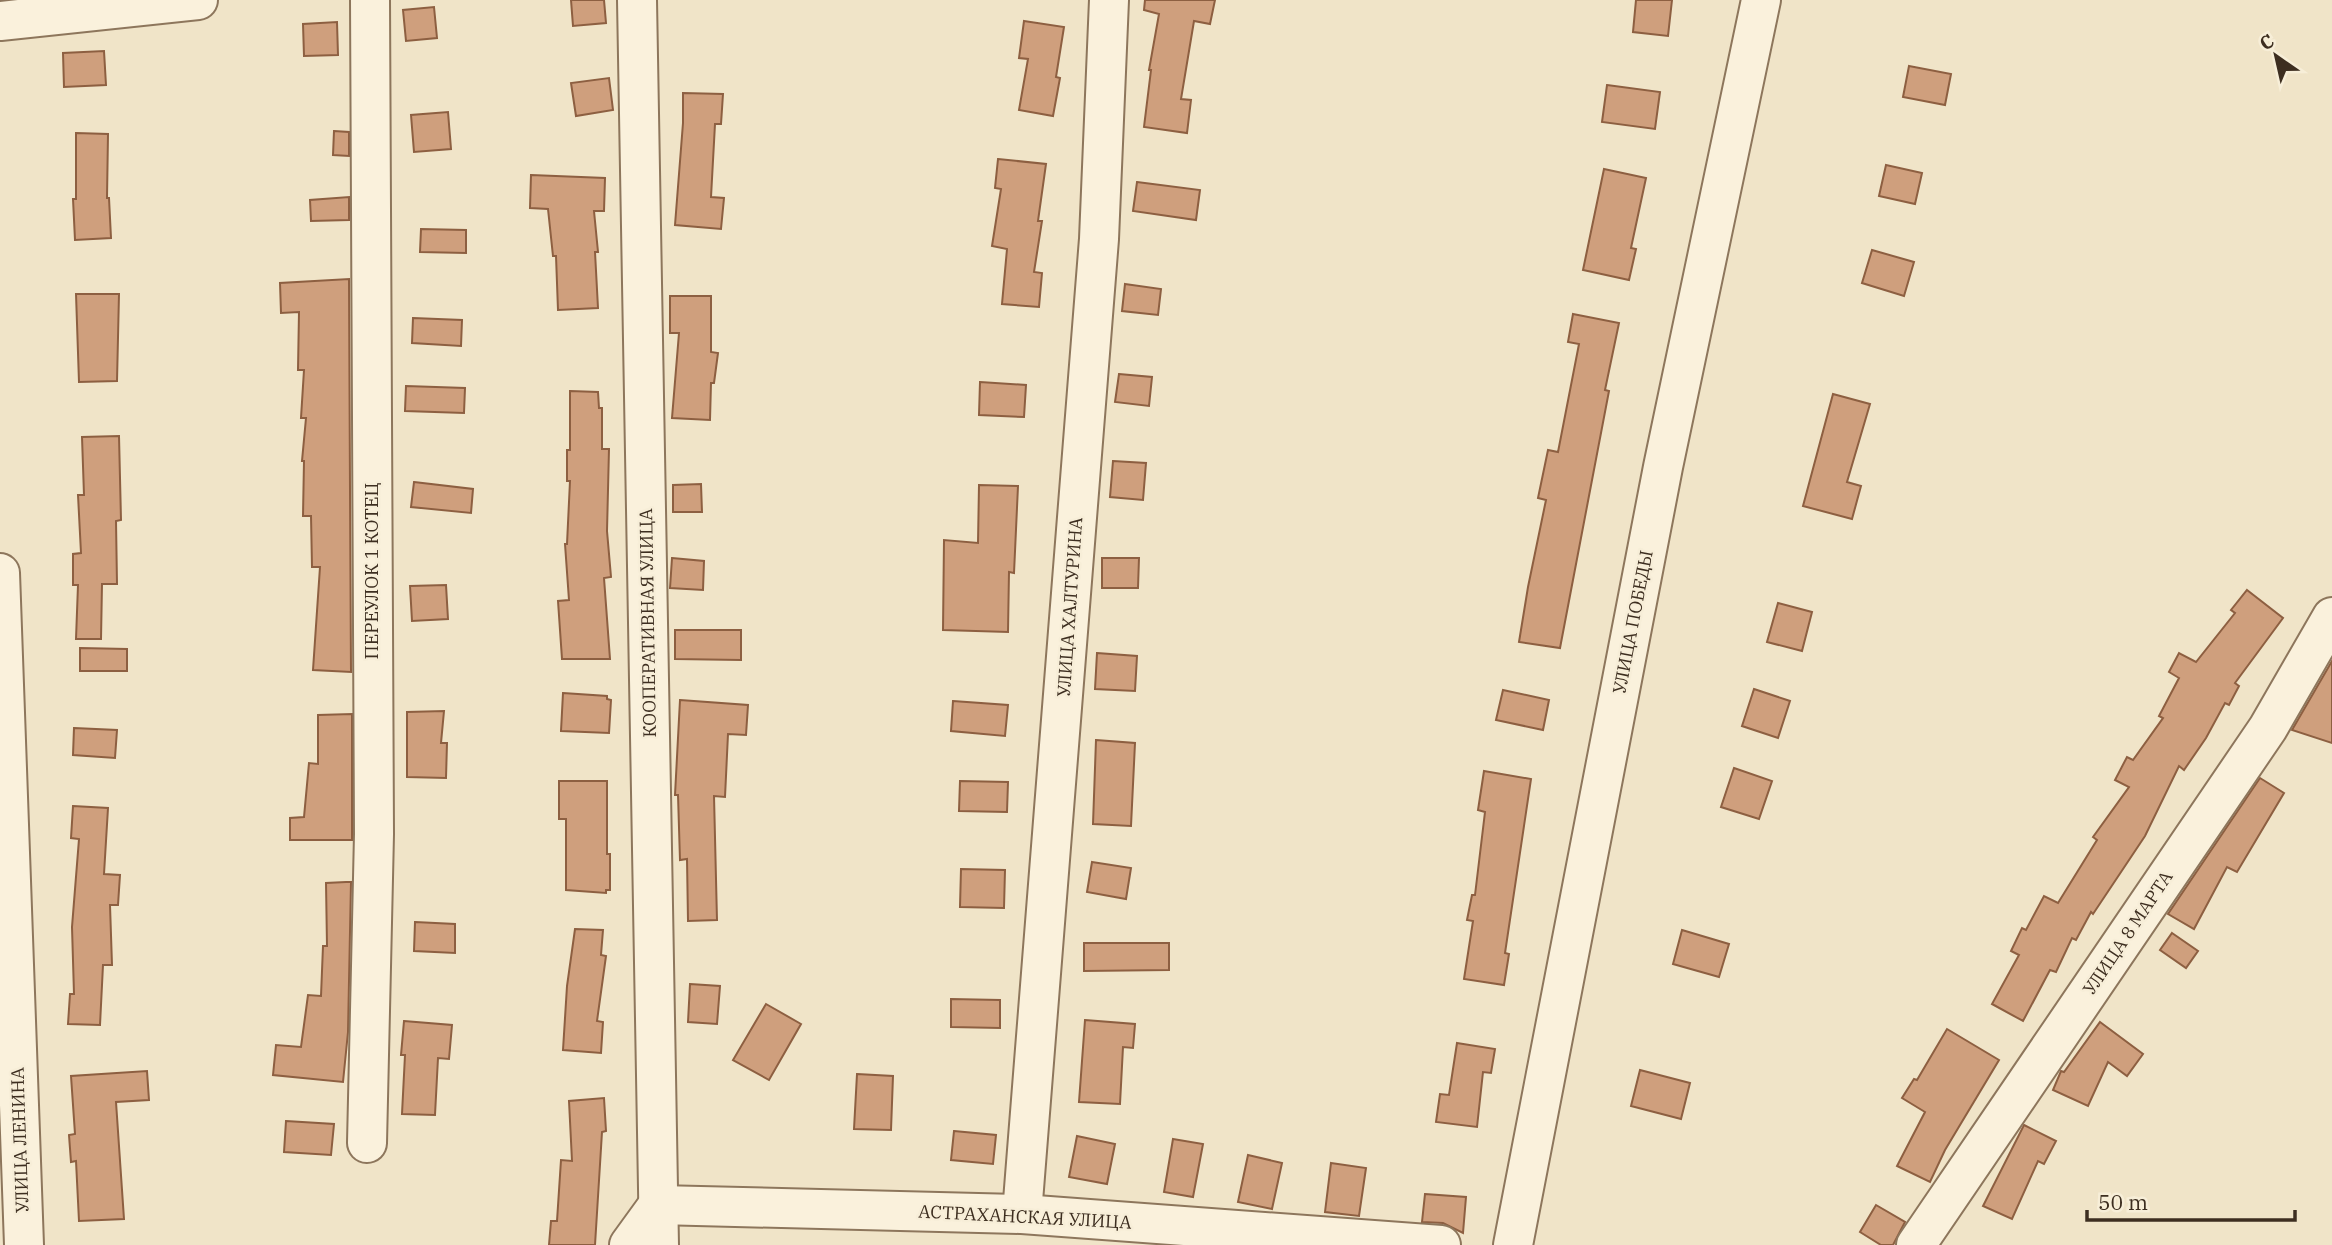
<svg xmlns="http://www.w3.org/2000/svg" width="2332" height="1245" font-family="'IBM Plex Serif',serif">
<rect width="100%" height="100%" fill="#f0e4c8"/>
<g fill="#cf9f7d" stroke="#8d5f41" stroke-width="2">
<path d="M571,0h33l2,23 -33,3z"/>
<path d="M1145,0h70l-5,24 -16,-3 -13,78 10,1 -4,33 -43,-6 7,-57h-2l10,-56 -15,-4z"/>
<path d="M1636,0h36l-4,36 -35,-4z"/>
<path d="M434,7l3,31 -31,3 -3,-31z"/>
<path d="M1024,21l40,6 -8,50 4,1 -7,38 -34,-6 9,-51 -9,-1z"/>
<path d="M337,22l1,33 -34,1 -1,-32z"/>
<path d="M104,51l2,34 -42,2 -1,-34z"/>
<path d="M1909,66l42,8 -6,31 -42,-8z"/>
<path d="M609,78l4,32 -37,6 -5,-33z"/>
<path d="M1607,85l53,7 -5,37 -53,-7z"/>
<path d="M683,93l40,1 -2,30h-6l-4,73 13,1 -3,31 -46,-4 8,-102z"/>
<path d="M448,112l3,37 -37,3 -3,-37z"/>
<path d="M334,131l15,1v24l-16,-1z"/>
<path d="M76,133l32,1 -1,64h2l2,40 -36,2 -2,-41h3z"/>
<path d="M998,159l48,5 -8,57h4l-8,51 8,1 -3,34 -37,-3 5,-55 -15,-3 9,-57 -6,-1z"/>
<path d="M1886,165l36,8 -7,31 -36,-8z"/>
<path d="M1604,169l42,9 -15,70 5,1 -7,31 -46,-10z"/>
<path d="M531,175l74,3 -1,33h-10l4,41h-3l3,56 -40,2 -2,-54h-3l-5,-47 -18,-1z"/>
<path d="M1137,182l63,8 -4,30 -63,-9z"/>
<path d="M349,197v23l-38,1 -1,-21z"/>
<path d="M421,229l45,1v23l-46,-1z"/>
<path d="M1872,250l42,12 -10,34 -42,-13z"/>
<path d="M349,279l1,211 1,182 -38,-2 7,-103h-8l-1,-51h-8l1,-55h-2l4,-43h-5l3,-48h-6l1,-58 -18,1 -1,-30z"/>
<path d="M1125,284l36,5 -3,26 -36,-4z"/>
<path d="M76,294h43l-2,87 -38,1z"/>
<path d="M670,296h41v56l7,1 -4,30h-3l-1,37 -38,-2 7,-85h-9z"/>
<path d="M1573,314l46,9 -14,67 4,1 -49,257 -41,-6 9,-55 18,-87 -8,-2 10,-48 10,2 21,-108 -11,-2z"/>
<path d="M413,318l49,2 -1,26 -49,-3z"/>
<path d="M1119,374l33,3 -3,29 -34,-4z"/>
<path d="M980,382l46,3 -2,32 -45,-2z"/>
<path d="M406,386l59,2 -1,25 -59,-2z"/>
<path d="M570,391l28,1 1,16h3v41h7l-2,82 4,46 -7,1 6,81h-48l-4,-58 11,-1 -4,-56h2l3,-63h-3v-31h3z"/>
<path d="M1833,394l37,10 -23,78 14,4 -9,33 -49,-13z"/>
<path d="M119,436l2,84 -5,1 1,63h-15l-1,55h-25l2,-54h-5v-31l8,-1 -3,-58h6l-2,-58z"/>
<path d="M1113,461l33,2 -3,37 -33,-3z"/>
<path d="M414,482l59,7 -2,24 -60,-6z"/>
<path d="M701,484l1,28h-29v-27z"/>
<path d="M979,485l39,1 -4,87 -5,-1 -1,60 -65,-2 1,-90 34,3z"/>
<path d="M672,558l32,3 -1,29 -33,-2z"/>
<path d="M1102,558h37l-1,30h-36z"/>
<path d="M446,585l2,34 -36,2 -2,-35z"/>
<path d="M2247,590l36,28 -48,65 4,3 -10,19 -4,-2 -19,35 -22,32 -5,-4 -34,70 -52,78 -2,-2 -15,28 -4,-2 -16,34 -6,-2 -27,51 -31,-17 27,-49 -8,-4 11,-23 4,2 18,-34 14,7 39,-63 -4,-3 36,-50 -14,-7 12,-23 6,3 30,-42 -4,-2 20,-38 -10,-6 10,-19 17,9 39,-49 -4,-3z"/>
<path d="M1778,603l34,9 -10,39 -35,-9z"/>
<path d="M675,630h66v30l-66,-1z"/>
<path d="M80,648l47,1v22h-47z"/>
<path d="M1097,653l40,3 -2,35 -40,-2z"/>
<path d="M2332,661v82l-40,-13z"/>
<path d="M1754,689l36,12 -12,37 -36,-12z"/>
<path d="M1503,690l46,10 -6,30 -47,-10z"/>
<path d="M563,693l44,3v3l4,1 -2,33 -48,-2z"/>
<path d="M680,700l68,5 -2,30 -18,-1 -3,63 -11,-1 3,124 -29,1 -1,-62 -7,1 -2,-65h-3z"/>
<path d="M953,701l55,4 -3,31 -54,-5z"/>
<path d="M444,711l-3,32h6l-1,35 -39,-1v-65z"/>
<path d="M352,714v126h-62v-22l14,-1 5,-54 9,1v-49z"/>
<path d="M74,728l43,2 -2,28 -42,-3z"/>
<path d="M1096,740l39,3 -4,83 -38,-2z"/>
<path d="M1734,768l38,13 -13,38 -38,-12z"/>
<path d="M1484,771l47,8 -26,174 4,1 -5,31 -40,-6 9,-58 -6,-1 5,-25h3l10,-83 -7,-2z"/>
<path d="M2260,778l24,15 -47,79 -10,-5 -33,62 -26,-15z"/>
<path d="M559,781h48v73h3v36h-4v3l-40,-3v-71h-7z"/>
<path d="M960,781l48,1 -1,30 -48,-1z"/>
<path d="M73,806l35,2 -4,66 16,1 -2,30h-8l2,60h-9l-3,60 -32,-1 2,-30h4l-2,-67 7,-88 -8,-1z"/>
<path d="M1092,862l39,6 -5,31 -39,-7z"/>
<path d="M961,869l44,1 -1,38 -44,-1z"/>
<path d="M346,882h5l-3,150 -5,50 -70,-7 3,-30 25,2 7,-52 13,1 2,-50h4l-1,-63z"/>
<path d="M415,922l40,2v29l-41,-2z"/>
<path d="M575,929l28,1 -2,25 5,1 -9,65 6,1 -2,31 -38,-3 4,-64z"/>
<path d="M1682,930l47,14 -10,33 -46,-13z"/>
<path d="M2172,933l26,18 -12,17 -26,-18z"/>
<path d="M1084,943h85v27l-85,1z"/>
<path d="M690,984l30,2 -3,38 -29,-2z"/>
<path d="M951,999l49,1v28l-49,-1z"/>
<path d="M766,1004l35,20 -32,56 -36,-20z"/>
<path d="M1085,1020l50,4 -2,24 -10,-1 -3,57 -41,-2z"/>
<path d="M404,1021l48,4 -3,34 -11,-1 -3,57 -33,-1 3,-59h-4z"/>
<path d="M2100,1022l43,32 -16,22 -19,-14 -20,44 -35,-16 8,-19 3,1z"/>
<path d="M1947,1029l52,31 -54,90 -15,32 -33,-16 28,-54 -23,-14 12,-19 3,1z"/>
<path d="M1457,1043l38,6 -4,24 -8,-1 -6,55 -41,-5 4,-28 9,1z"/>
<path d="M1640,1070l50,13 -9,36 -50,-13z"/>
<path d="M147,1071l2,29 -33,2 8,117 -45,2 -3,-60 -5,1 -2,-27 6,-1 -4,-58z"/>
<path d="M857,1074l36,2 -2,54 -37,-1z"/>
<path d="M604,1098l2,33 -4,1 -7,113h-46l2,-24h6l4,-61 11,1 -3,-60z"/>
<path d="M286,1121l48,3 -3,31 -47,-3z"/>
<path d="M2024,1125l32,16 -12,23 -6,-3 -26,58 -29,-13z"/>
<path d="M954,1131l42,4 -3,29 -42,-4z"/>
<path d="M1077,1136l38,8 -8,40 -38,-7z"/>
<path d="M1173,1139l30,5 -10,53 -29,-5z"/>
<path d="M1248,1155l34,8 -10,46 -34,-7z"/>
<path d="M1331,1163l35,5 -7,48 -34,-4z"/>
<path d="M1425,1194l41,3 -3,36 -20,-10 -21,-1z"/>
<path d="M1876,1205l29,17 -12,23h-12l-21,-13z"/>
</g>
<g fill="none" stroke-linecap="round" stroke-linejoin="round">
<g stroke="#8d765c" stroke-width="42">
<g id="minor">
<path d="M637,0l22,1245"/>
<path d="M0,21l198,-21"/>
<path d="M0,573l24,672"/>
<path d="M367,1143l7,-309 -4,-834"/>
<path d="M1022,1214l77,-975 10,-239"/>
<path d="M629,1245l29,-40 364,9 419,31"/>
<path d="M1513,1245l150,-778 98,-467"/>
<path d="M1916,1245l352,-517 64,-111"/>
</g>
</g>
<use href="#minor" stroke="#faf1dc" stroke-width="38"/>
</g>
<g text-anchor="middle" stroke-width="5" stroke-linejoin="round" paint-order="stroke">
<g font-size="18" fill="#3d2e20" stroke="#f7eed8">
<text transform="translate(372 571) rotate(-90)" y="6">ПЕРЕУЛОК 1 КОТЕЦ</text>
<text transform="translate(1070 607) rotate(-86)" y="6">УЛИЦА ХАЛТУРИНА</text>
<text transform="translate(1633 622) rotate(-79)" y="6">УЛИЦА ПОБЕДЫ</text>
<text transform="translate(648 623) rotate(-91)" y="6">КООПЕРАТИВНАЯ УЛИЦА</text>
<text transform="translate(2128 933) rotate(-56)" y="6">УЛИЦА 8 МАРТА</text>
<text transform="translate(20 1140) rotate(-92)" y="6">УЛИЦА ЛЕНИНА</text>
<text transform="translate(1025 1217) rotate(3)" y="6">АСТРАХАНСКАЯ УЛИЦА</text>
</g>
</g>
<g transform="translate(2276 56) rotate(326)" stroke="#f7eed8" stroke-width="5" paint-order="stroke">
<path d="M0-5L12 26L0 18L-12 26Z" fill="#3d2e20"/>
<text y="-10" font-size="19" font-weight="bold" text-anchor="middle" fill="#3d2e20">С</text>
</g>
<path d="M2087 1210v10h208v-10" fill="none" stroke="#3d2e20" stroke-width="3.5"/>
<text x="2098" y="1210" font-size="21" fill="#3d2e20" stroke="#f7eed8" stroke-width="5" paint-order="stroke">50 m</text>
</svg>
